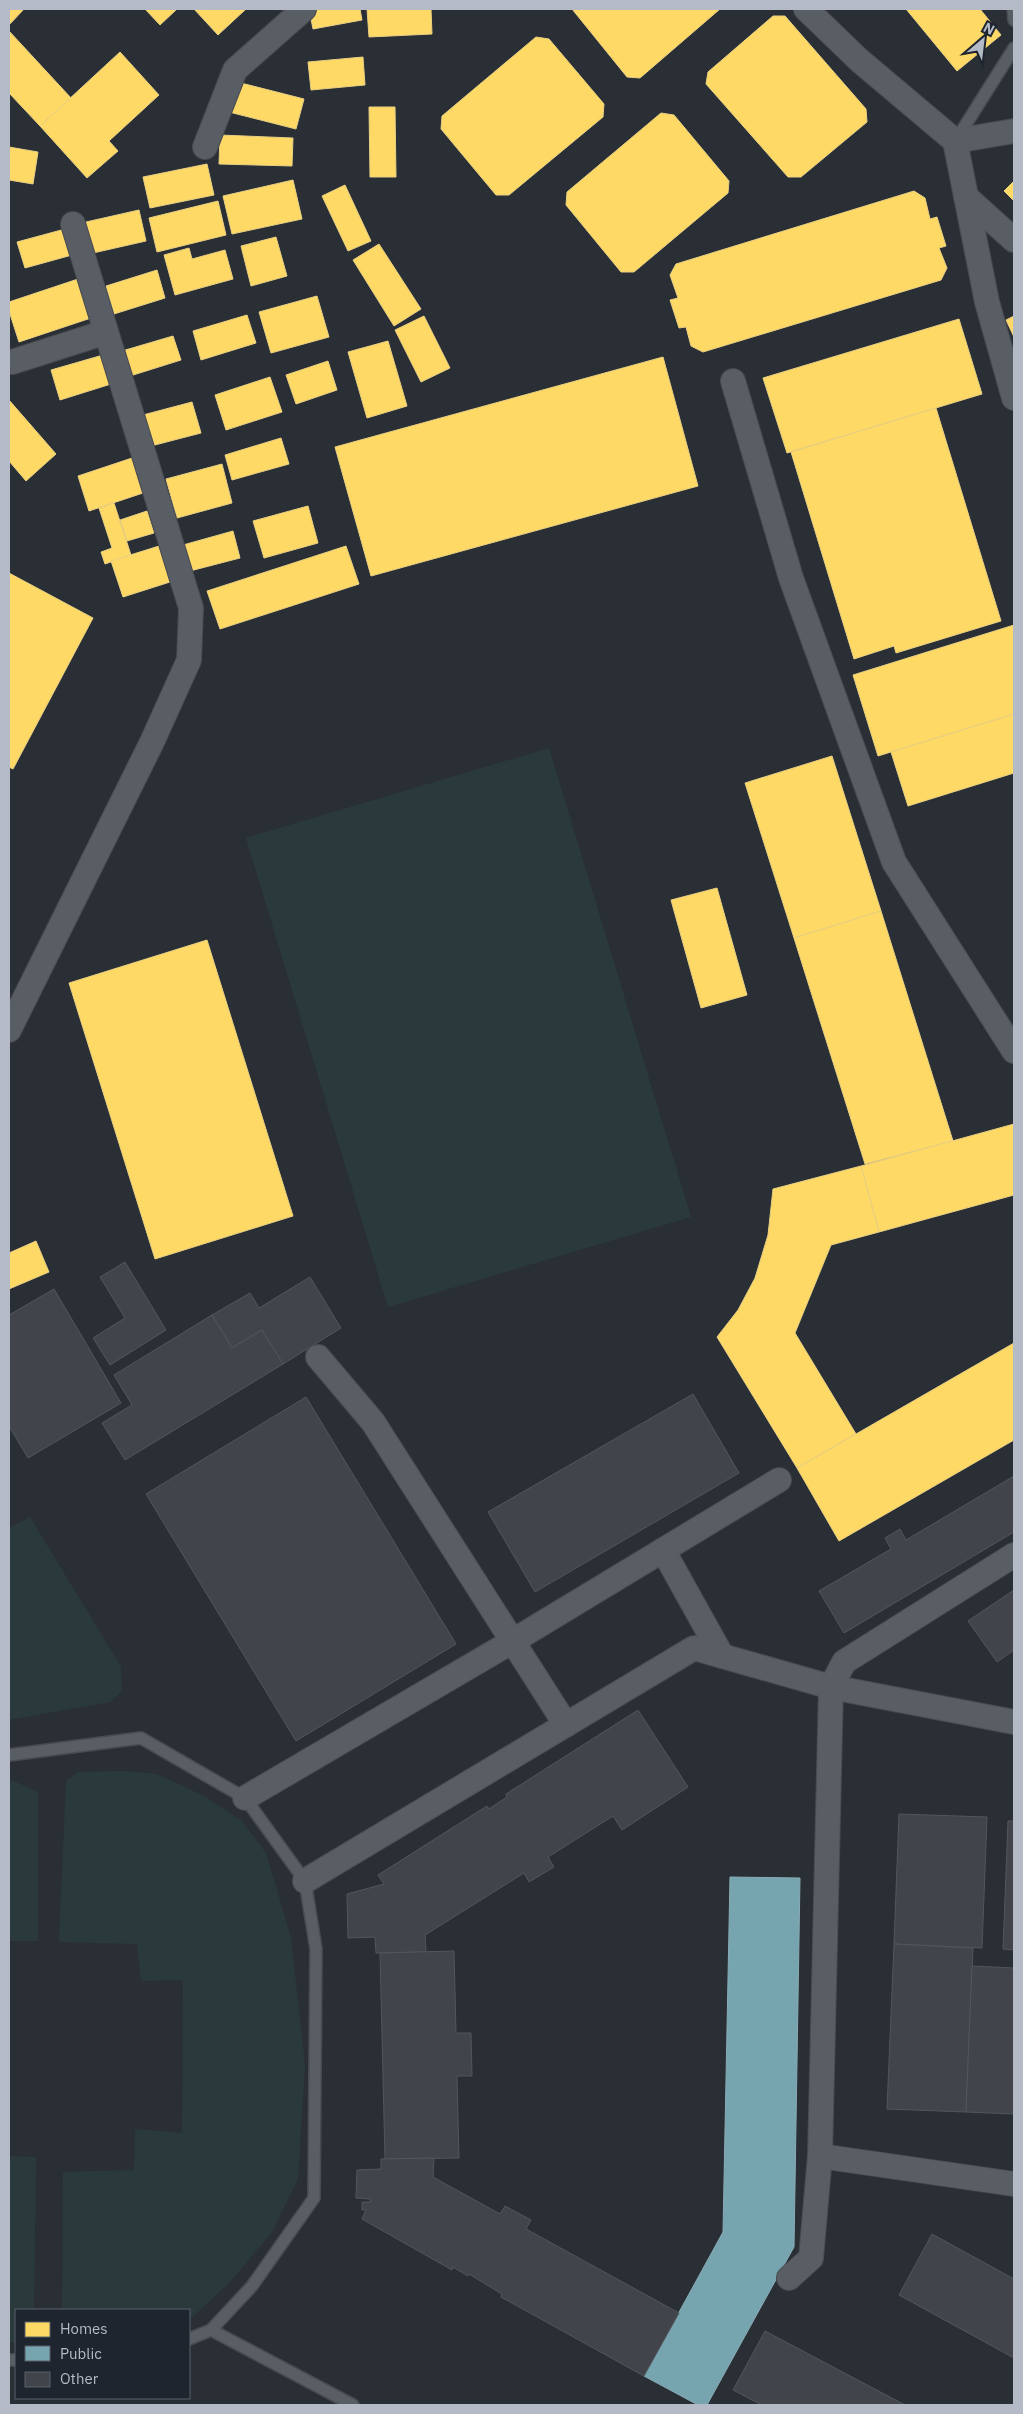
<svg xmlns="http://www.w3.org/2000/svg" width="1023" height="2414" font-family="'IBM Plex Sans',sans-serif">
<rect width="100%" height="100%" fill="#2a2f35"/>
<g fill="#2a3a3c">
<path d="M549,748l142,469 -303,90 -142,-469z"/>
<path d="M30,1517l91,150 1,24 -12,11 -101,18v-192z"/>
<path d="M126,1771l31,3 47,22 38,25 24,32 25,85 14,127 -7,114 -26,53 -42,50 -41,38v-10h-127l1,-138 71,-2 1,-41 47,4 1,-153 -42,1 -4,-37 -78,-2 7,-161 12,-9z"/>
<path d="M9,1779l29,13v149h-29z"/>
<path d="M9,2156l27,1 -2,153h-18v32l-7,1z"/>
</g>
<g fill="#ffd966" stroke="#e8d083">
<path d="M9,9h15l-15,16z"/>
<path d="M145,9h32l-17,16z"/>
<path d="M194,9h52l-28,26z"/>
<path d="M309,9h51l2,11 -49,9z"/>
<path d="M367,9h64l1,25 -63,3z"/>
<path d="M572,9h148l-80,69 -13,-1z"/>
<path d="M906,9h74l21,26 -44,36z"/>
<path d="M773,16h12l81,93 1,13 -66,55h-13l-82,-93 2,-12z"/>
<path d="M9,31l62,67 -31,28 -31,-33z"/>
<path d="M536,37l13,2 55,65 -1,13 -94,78h-13l-55,-66 1,-13z"/>
<path d="M120,52l39,43 -50,46 9,10 -31,27 -47,-52z"/>
<path d="M363,57l2,28 -54,5 -3,-28z"/>
<path d="M237,82l67,17 -8,30 -67,-17z"/>
<path d="M369,107h26l1,70h-26z"/>
<path d="M661,113l13,2 55,66 -1,12 -94,79h-13l-55,-67 1,-13z"/>
<path d="M220,135l73,3 -1,28 -73,-2z"/>
<path d="M9,147l29,5 -5,32 -24,-4z"/>
<path d="M207,164l7,31 -64,13 -7,-31z"/>
<path d="M293,180l9,39 -70,15 -9,-38z"/>
<path d="M1014,181v20l-10,-10z"/>
<path d="M345,185l26,56 -23,10 -26,-55z"/>
<path d="M914,191l11,7 5,21 7,-2 9,29 -7,2 8,20 -6,12 -238,72 -12,-6 -5,-19 -7,1 -9,-28 8,-2 -8,-23 6,-11z"/>
<path d="M218,201l8,34 -69,17 -8,-34z"/>
<path d="M139,210l7,31 -53,12 -7,-31z"/>
<path d="M65,229l7,26 -47,13 -8,-26z"/>
<path d="M276,237l11,39 -36,10 -10,-40z"/>
<path d="M379,244l42,65 -27,17 -41,-66z"/>
<path d="M189,248l3,11 33,-9 8,29 -58,16 -11,-40z"/>
<path d="M157,270l8,28 -51,16 -8,-28z"/>
<path d="M78,279l13,39 -72,24 -10,-31v-9z"/>
<path d="M317,296l12,41 -58,16 -12,-41z"/>
<path d="M247,315l9,28 -55,17 -8,-29z"/>
<path d="M424,316l26,52 -29,14 -26,-52z"/>
<path d="M1014,316v21l-8,-17z"/>
<path d="M959,319l23,75 -195,59 -24,-75z"/>
<path d="M173,336l8,24 -51,16 -8,-25z"/>
<path d="M388,341l19,65 -40,12 -19,-66z"/>
<path d="M103,355l8,29 -51,16 -9,-30z"/>
<path d="M663,357l35,129 -327,90 -36,-129z"/>
<path d="M328,361l9,29 -41,14 -10,-29z"/>
<path d="M270,377l12,35 -56,18 -11,-35z"/>
<path d="M9,400l47,54 -30,27 -17,-20z"/>
<path d="M192,402l9,31 -50,13 -8,-31z"/>
<path d="M936,408l65,213 -105,32 -2,-7 -40,13 -63,-207z"/>
<path d="M281,438l8,26 -57,16 -7,-25z"/>
<path d="M132,458l11,35 -54,18 -11,-35z"/>
<path d="M222,464l10,39 -55,15 -11,-39z"/>
<path d="M114,503l17,52 -26,9 -4,-12 11,-4 -13,-40z"/>
<path d="M308,506l10,37 -54,15 -11,-37z"/>
<path d="M147,511l7,22 -27,8 -7,-21z"/>
<path d="M233,531l7,27 -50,13 -7,-26z"/>
<path d="M159,546l11,36 -47,15 -12,-36z"/>
<path d="M346,546l13,38 -139,45 -13,-38z"/>
<path d="M9,573l84,45 -80,151 -4,-2z"/>
<path d="M1014,625v89l-136,42 -25,-81z"/>
<path d="M1014,714v59l-106,33 -17,-54z"/>
<path d="M832,756l49,155 -87,27 -49,-155z"/>
<path d="M717,888l30,107 -46,13 -30,-108z"/>
<path d="M881,911l72,230 -88,23 -71,-226z"/>
<path d="M207,940l86,276 -138,43 -86,-276z"/>
<path d="M1014,1124v71l-135,37 -18,-66z"/>
<path d="M861,1166l18,66 -48,13 -36,88 61,101 -59,34 -80,-131 21,-27 17,-32 13,-43 5,-46z"/>
<path d="M36,1241l13,31 -40,17v-36z"/>
<path d="M1014,1343v97l-175,101 -42,-73z"/>
</g>
<path fill="#76a5af" stroke="#89acb6" d="M730,1877l70,1 -6,369 -87,158h-9l-54,-29 79,-144z"/>
<g fill="#41444a" stroke="#52565d">
<path d="M125,1262l41,68 -56,35 -17,-27 32,-20 -25,-41z"/>
<path d="M310,1277l31,51 -58,36 -21,-34 -30,18 -20,-33 38,-22 9,15z"/>
<path d="M54,1289l67,114 -93,55 -19,-32v-111z"/>
<path d="M212,1315l20,33 30,-18 21,34 -158,96 -23,-37 30,-18 -18,-30z"/>
<path d="M693,1394l46,79 -204,119 -47,-80z"/>
<path d="M306,1397l150,247 -160,97 -150,-247z"/>
<path d="M1014,1476v56l-170,101 -25,-42 72,-42 -6,-11 15,-9 6,11z"/>
<path d="M1014,1590v60l-17,12 -29,-41z"/>
<path d="M638,1710l50,77 -66,43 -9,-14 -65,41 6,10 -25,15 -5,-9 -99,62 1,17 -50,1 -1,-16 -27,1 -1,-44 37,-10 -6,-9 109,-69 2,3 18,-12 -1,-3z"/>
<path d="M899,1814l88,3 -5,131 -88,-4z"/>
<path d="M1008,1821h6v129l-11,-1z"/>
<path d="M894,1944l79,4 -7,164 -79,-3z"/>
<path d="M454,1951l2,82h15l1,43h-15l2,82 -74,1 -5,-206z"/>
<path d="M972,1966l42,2v146l-48,-2z"/>
<path d="M434,2158l-1,19 67,37 5,-8 26,14 -5,9 153,84 -35,63 -143,-79 1,-3 -33,-20 -1,2 -15,-9 -1,3 -90,-51 4,-9h-4v-8h8v-3l-14,-1 1,-28 24,-1v-10z"/>
<path d="M932,2234l82,45v79l-115,-63z"/>
<path d="M765,2331l140,74h-143l-29,-15z"/>
</g>
<g fill="none" stroke-linecap="round" stroke-linejoin="round">
<g stroke="#484b50" stroke-width="14">
<g id="lane">
<path d="M1013,9l1,11"/>
<path d="M956,140l58,-92"/>
<path d="M9,1755l132,-17 104,60 60,83 11,68 -2,249 -62,88 -41,44 -22,9"/>
<path d="M211,2330l142,75"/>
<path d="M9,2360h7"/>
</g>
</g>
<g stroke="#484b50" stroke-width="26">
<g id="street">
<path d="M806,9l53,51 96,81 32,161 27,96"/>
<path d="M955,141l59,-10"/>
<path d="M205,147l30,-77 69,-61"/>
<path d="M966,197l48,43"/>
<path d="M12,362l94,-30"/>
<path d="M733,381l58,197 103,284 120,189"/>
<path d="M9,1030l143,-288 37,-82 2,-52 -118,-384"/>
<path d="M318,1357l55,65 193,303"/>
<path d="M663,1550l59,106"/>
<path d="M245,1798l268,-157 266,-161"/>
<path d="M305,1881l389,-233 137,39 183,35"/>
<path d="M820,2156l194,28"/>
<path d="M789,2278l22,-20 9,-102 11,-469 13,-25 170,-107"/>
</g>
</g>
<use href="#lane" stroke="#595d64" stroke-width="11"/>
<use href="#street" stroke="#595d64" stroke-width="24"/>
</g>
<rect width="1023" height="2414" fill="none" stroke="#b4bbc6" stroke-width="20"/>
<rect x="15" y="2309" width="175" height="90" fill="#1e252f" stroke="#5a616b"/>
<rect x="25" y="2322" width="25" height="15" fill="#ffd966" stroke="#5a616b"/>
<text x="60" y="2334" font-size="15" fill="#b4bbc6">Homes</text>
<rect x="25" y="2346" width="25" height="15" fill="#76a5af" stroke="#5a616b"/>
<text x="60" y="2359" font-size="15" fill="#b4bbc6">Public</text>
<rect x="25" y="2372" width="25" height="15" fill="#41444a" stroke="#5a616b"/>
<text x="60" y="2384" font-size="15" fill="#b4bbc6">Other</text>
<g transform="translate(983 40) rotate(28)" stroke="#1e252f" stroke-width="4" paint-order="stroke">
<path d="M0-4L9 19L0 12L-9 19Z" fill="#b4bbc6"/>
<text y="-8" font-size="14" font-weight="bold" text-anchor="middle" fill="#b4bbc6">N</text>
</g>
</svg>
